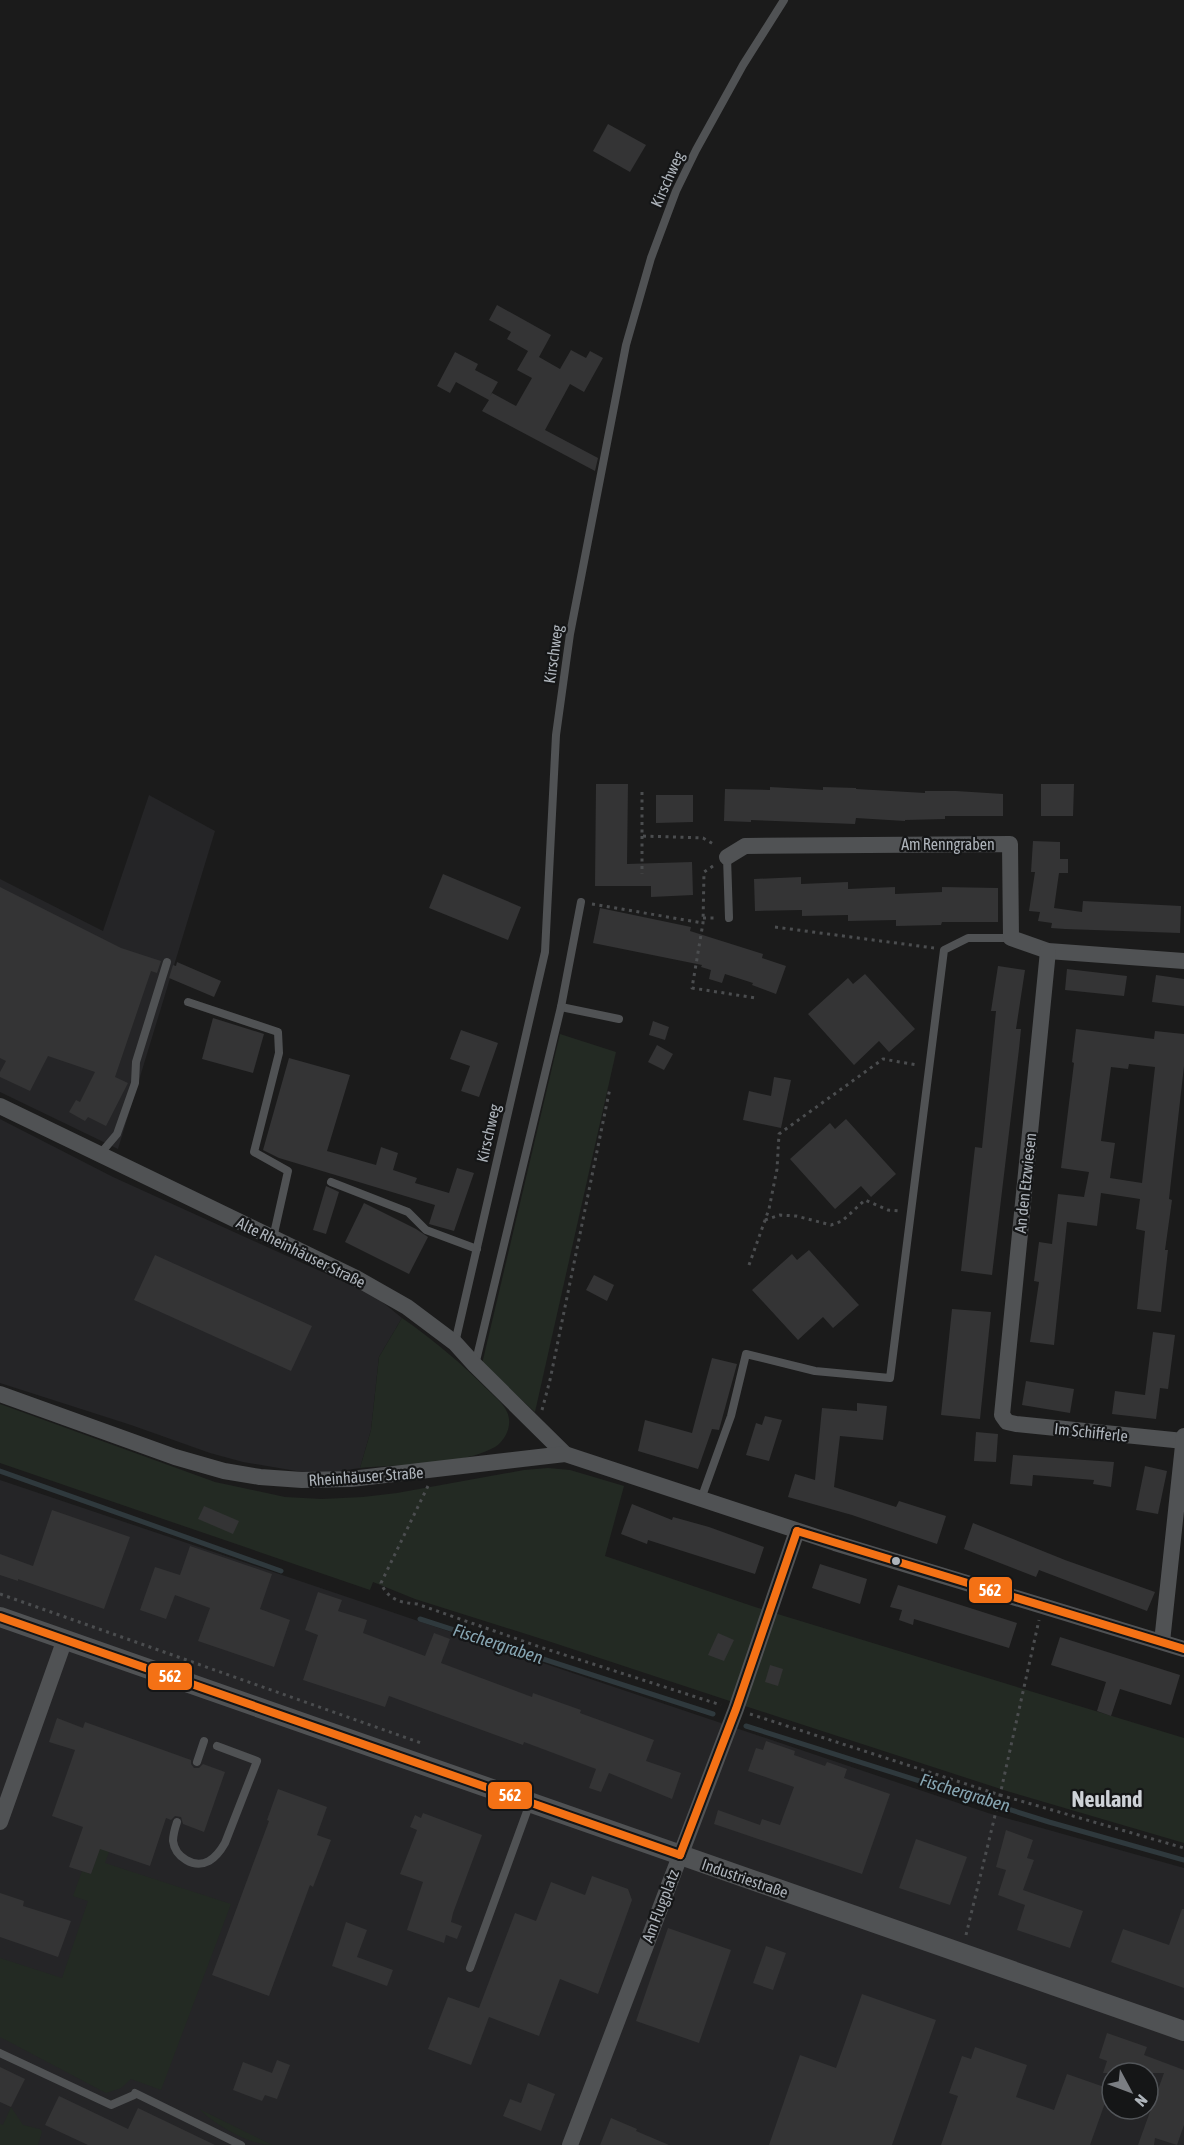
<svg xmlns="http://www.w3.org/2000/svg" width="1184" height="2145" font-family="'Asap Condensed',sans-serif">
<rect width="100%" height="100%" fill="#1b1b1b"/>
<g fill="#252527" fill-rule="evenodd">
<path d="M149,795l66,36 -97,318 -118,-57v-213l103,52z"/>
<path d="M0,1119l113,58 262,119 27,22 -23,39 -8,73 -11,38 -33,5 -25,-1 -59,-10 -33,-9 -79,-28 -131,-42z"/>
<path d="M0,1480l988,333 196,55v277h-1184zM1112,2073h36v36h-36z"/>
</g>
<g fill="#232a23">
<path d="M560,1034l56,18 -81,360 -53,-48z"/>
<path d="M402,1318c32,22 60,46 87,73 6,6 15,13 18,21 6,12 -1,28 -12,35 -34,19 -96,17 -135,21l11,-38 8,-73z"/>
<path d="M0,1404l215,78 70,15 37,2 41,-2 34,-4 127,-23 24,-2 22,2 54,16 -19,70 150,51 429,131v105l-174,-51 -259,-84 -206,-68 -130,-41 -42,-17 -3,8 -370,-127z"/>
<path d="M137,1743l9,3 -41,117 126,41 -70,186 -30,-11 -10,9 -15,5 -106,-56v-79l62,20 26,-77 -15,-5 9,-25 9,3z"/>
<path d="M11,2107l12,18 17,4 2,3 -4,13h-38v-21l3,1z"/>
<path d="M199,2109l73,36c-22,0 -57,-20 -73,-36z"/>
</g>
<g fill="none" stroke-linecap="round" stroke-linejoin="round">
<g stroke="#2f393d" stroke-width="5">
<path d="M0,1471l281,100"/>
<path d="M420,1619l293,95"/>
<path d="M746,1726l303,96 135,38"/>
</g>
</g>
<g fill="#343435" fill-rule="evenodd">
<path d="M608,124l38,21 -16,27 -37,-21z"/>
<path d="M497,305l54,30 -12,22 21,12 11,-19 15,8 4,-7 13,7 -19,34 -14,-8 -25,46 53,28 -3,13 -113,-60 7,-11 -33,-18 -6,11 -13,-7 18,-34 23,12 -3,6 23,12 -8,14 2,-3 24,13 16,-28 -15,-8 11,-19 -21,-12 4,-7 -22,-12z"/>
<path d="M596,784h32l-1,80 65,-2 1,33 -42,2v-11h-56z"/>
<path d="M1041,784h33l-1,32h-32z"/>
<path d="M770,787l53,3v-3l33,1v1l69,4v-2h31l47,3v22h-58v3l-40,1v1l-49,-3 -1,6 -104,-4v2l-27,-1 1,-32 45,1z"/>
<path d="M656,795h37v27l-37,1z"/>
<path d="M1033,841l27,1v17h8v14h-9l-5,35 28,4 1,-11 98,5 -1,27 -115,-4 -14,-1 1,-5 -14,-2 2,-9 -11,-1 6,-39h-4z"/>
<path d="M443,874l78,33 -13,33 -79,-32z"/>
<path d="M801,877v7l47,-2v7l47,-2v7l47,-2v-5l56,1v34h-56l-1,3 -45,1v-6l-48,1v-6l-46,1v-6l-47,1 -1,-32z"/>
<path d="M0,887l121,61 40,13 -4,12 -6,-2 -36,106 13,6 -22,43 -18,-9 -3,4 -16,-9 7,-12 4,2 15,-30 -47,-16 -18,35 -30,-14v-5l6,-11 -6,-3z"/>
<path d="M600,908l91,19 -1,4 73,23 -1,4 24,8 -10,28 -24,-9 1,-2 -28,-9 -3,9 -13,-4 2,-9 -10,-3 1,-2 -109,-22z"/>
<path d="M177,962l44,19 -7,16 -45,-19 4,-13 3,1z"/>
<path d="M998,966l27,4 -9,59h5l-2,20 -27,226 -31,-4 14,-124 7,1 14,-137h-5z"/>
<path d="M1067,969l60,7 -3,20 -59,-6z"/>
<path d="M865,974l50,55 -26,23 -10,-11 -25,24 -46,-51 40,-36 5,6z"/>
<path d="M1156,975l28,4v27l-32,-4z"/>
<path d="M213,1018l51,16 -11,39 -51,-14z"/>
<path d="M653,1021l16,6 -4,13 -16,-5z"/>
<path d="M1076,1029l78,10 1,-8 29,3v32l-15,133 3,1 -7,50h3l-7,62 -24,-3 8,-78 -9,-2 4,-30 -39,-6 -4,33 -30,-4 -13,123 -24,-3 9,-60 -5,-1 5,-39 13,2 6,-50 26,3 5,-25 -28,-4 13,-105 -2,-1zM1129,1064l26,3 -13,116 -32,-5 5,-35 -14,-2 10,-74 17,2z"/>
<path d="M461,1030l37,13 -19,54 -18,-6 9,-25 -20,-7z"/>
<path d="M657,1045l16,9 -9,16 -16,-8z"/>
<path d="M289,1058l61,17 -23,76 49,14 5,-18 17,6 -5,17 24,8 -2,5 34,10 8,-25 17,5 -20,58 -25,-7 6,-19 -156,-47 -16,-8z"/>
<path d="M774,1077l17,3 -10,48 -38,-8 6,-29 22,5z"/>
<path d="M846,1119l50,55 -25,23 -10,-11 -26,23 -45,-50 40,-36 5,6z"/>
<path d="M326,1186l13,6 -13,42 -13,-4z"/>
<path d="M364,1203l52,26 12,8 -19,37 -64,-32z"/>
<path d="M809,1250l50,55 -26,23 -10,-11 -25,23 -46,-50 40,-36 5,6z"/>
<path d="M155,1255l157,71 -21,45 -157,-71z"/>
<path d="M594,1275l20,10 -7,16 -21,-11z"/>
<path d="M952,1309l39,3 -11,107 -39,-4z"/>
<path d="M1153,1332l22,3 -7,54 -8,-1 -4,31 -44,-5 3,-23 30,4z"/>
<path d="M712,1358l25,6 -18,66 -7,-1 -14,40 -60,-18 7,-31 47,13z"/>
<path d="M1026,1381l48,8 -4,24 -48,-8z"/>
<path d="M857,1403l30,3 -4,34 -43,-4 -6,51 62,20 3,-6 47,15 -9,28 -85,-29 -64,-18 7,-23 20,6 7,-72 35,3z"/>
<path d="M765,1416l17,4 -13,41 -23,-6 10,-32 6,2z"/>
<path d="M976,1432l22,2 -2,28 -22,-1z"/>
<path d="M1013,1455l101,7 -3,25 -18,-3 1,-4 -61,-5 -1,11 -22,-2z"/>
<path d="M1145,1466l22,5 -9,43 -22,-4z"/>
<path d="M632,1504l40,16 1,-3 36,10 55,20 -9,27 -107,-34 -1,4 -26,-10z"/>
<path d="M204,1506l35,15 -6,13 -35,-15z"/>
<path d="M52,1510l78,27 -26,72 -86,-30v2l-18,-6v-21l33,12z"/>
<path d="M973,1523l92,37 90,32 -8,19 -108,-41 -3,7 -72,-28z"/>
<path d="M190,1546l82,28 -12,35 30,11 -16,47 -76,-26 12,-33 -35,-13 -9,24 -26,-9 15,-43 25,8z"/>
<path d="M820,1564l47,15 -7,25 -48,-16z"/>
<path d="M898,1585l119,38 -8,25 -95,-29 -1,6 -14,-5 3,-10 -12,-3z"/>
<path d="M318,1592l24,8 -4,11 29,9 -4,13 62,23 9,-23 16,6 -9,24 91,34 1,-4 48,17 -1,3 74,27 -8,21 35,12 -9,26 -63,-26 -8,19 -12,-4 7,-19 -72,-27 -1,3 -134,-49 -4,11 -82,-27 15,-45 -13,-5z"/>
<path d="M718,1633l16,7 -10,21 -16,-6z"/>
<path d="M1060,1637l120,38 -9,30 -51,-16 -9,27 -14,-5 9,-29 -55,-17z"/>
<path d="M770,1665l13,4 -5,17 -13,-4z"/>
<path d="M57,1718l26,10 2,-6 106,38v4l3,4h5l4,-4 22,8 -21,60 -21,-8 -2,-7 -6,-1 -4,4 -5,-2 -16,48 -50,-17 -9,25 -22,-7 14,-40 -31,-11 23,-66 -26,-8z"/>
<path d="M766,1741l29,10 -1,4 31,11 2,-4 20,7 -3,9 46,16 -28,80 -148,-50 4,-14 42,15 2,-6 18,6 14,-38 -46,-16 8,-23 7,2z"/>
<path d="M278,1789l49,18 -10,28 14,5 -18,47 -3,-2 -41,111 -57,-21 57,-154 -2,-1z"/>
<path d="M423,1813l59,22 -29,78 -2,9 11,4 -5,13 -11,-4 -2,8 -37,-13 16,-48 -23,-8 17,-44 -7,-3 5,-12 6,3z"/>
<path d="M1006,1830l27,10 -6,18 7,2 -11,30 60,21 -13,37 -53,-18 8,-25 -27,-10 8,-25 -10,-3z"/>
<path d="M916,1839l51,18 -17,48 -51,-17z"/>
<path d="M592,1876l36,13 4,11 -34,94 -38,-15 -21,57 -50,-19 -18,48 -43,-16 20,-52 31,11 36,-95 21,8 15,-39 34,13z"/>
<path d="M0,1893l24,8 -1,5 48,15 -13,36 -58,-20z"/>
<path d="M1182,1909h2v79l-73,-26 12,-33 46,16z"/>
<path d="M346,1922l21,8 -10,27 36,13 -6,16 -55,-20z"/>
<path d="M668,1928l63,22 -32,93 -63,-22z"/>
<path d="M766,1946l20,7 -13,37 -20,-7z"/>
<path d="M862,1994l74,26 -44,125h-123l31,-90 36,13z"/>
<path d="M1107,2033l40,14 -3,8 40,15v55l-7,20 -22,-7 -1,7h-16l26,-72h-61l4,-12 -8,-3z"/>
<path d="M975,2047l52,18 -11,32 38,13 13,-36 43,15 -20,56h-149l17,-49 -9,-3 13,-37 9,3z"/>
<path d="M277,2060l13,5 -13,34 -12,-4 -3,6 -29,-11 10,-28 29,11z"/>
<path d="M0,2067l25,12 -14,28 -11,-5z"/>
<path d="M528,2083l27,11 -14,37 -38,-15 7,-17 11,4z"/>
<path d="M59,2096l69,33 10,-21 77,37h-127l-43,-20z"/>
<path d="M611,2118l26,11 -1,2 33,14h-69z"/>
</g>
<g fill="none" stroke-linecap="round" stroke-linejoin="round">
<g stroke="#4b4d4f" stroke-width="3" stroke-dasharray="3 4.5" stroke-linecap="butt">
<path d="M642,792v44l61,2 12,7"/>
<path d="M642,836v38"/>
<path d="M713,866l-9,6 -1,51 -11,65 64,10"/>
<path d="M592,904l111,19"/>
<path d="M703,918h13"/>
<path d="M775,927l159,21"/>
<path d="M765,1220l15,-5 16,1 35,9 11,-4 23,-21 23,10 12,1"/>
<path d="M749,1265l20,-56 8,-40 2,-35 104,-75 34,6"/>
<path d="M542,1410l8,-30 60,-292"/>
<path d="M428,1486l-47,97c6,16 20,20 36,21l126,44 178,57"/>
<path d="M0,1594l424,150"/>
<path d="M750,1714l250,81 184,53"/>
<path d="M966,1935l34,-140 39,-175"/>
</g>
<g stroke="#505254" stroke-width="8">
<path d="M727,857l2,61"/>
<path d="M188,1002l90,30 1,21 -25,99 34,19 -15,67"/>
<path d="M561,1007l58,12"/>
<path d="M100,1154l17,-20 18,-51 1,-21 31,-100"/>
<path d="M331,1182l77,30 18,18 51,19"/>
<path d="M455,1343l90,-391 11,-217 14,-101 56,-289 25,-87 25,-67 20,-41 47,-85 41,-65"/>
<path d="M475,1365l86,-358 20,-105"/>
<path d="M701,1499l30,-83 15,-62 69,17 75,7 54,-428 24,-12h43"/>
<path d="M197,1762l7,-21"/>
<path d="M177,1822c-2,6 -4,13 -4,19 2,16 21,28 36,20 7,-4 12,-11 16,-18l32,-82 -40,-15"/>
<path d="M470,1968l60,-165"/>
<path d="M0,2053l111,52 23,-10 1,-2 106,52"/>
</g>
<g stroke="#505254" stroke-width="16">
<path d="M727,857l18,-11 265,-2 1,94 37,13 136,10"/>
<path d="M1048,951l-46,464 5,7 9,2 168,17"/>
<path d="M0,1106l356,172 51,29 48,36 20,22 90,89"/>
<path d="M0,1394l175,63 49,14 36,6 42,3 49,-1 214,-25 270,89 349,106"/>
<path d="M1162,1642l22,-206"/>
<path d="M0,1822l65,-183"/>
<path d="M570,2145l166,-436 61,-178"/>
</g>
<path stroke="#505254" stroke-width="20" d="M0,1617l1184,414"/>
<g stroke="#151617" stroke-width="12">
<g id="bus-1">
<path d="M797,1531l387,118"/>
<path d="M0,1617l680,238"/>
<path d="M680,1855l56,-146 61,-178"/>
</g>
</g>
<use href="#bus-1" stroke="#f47115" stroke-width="8"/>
</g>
<circle fill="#aeb4bb" stroke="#151617" stroke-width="2" cx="896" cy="1561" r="5"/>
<g text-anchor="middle" stroke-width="4.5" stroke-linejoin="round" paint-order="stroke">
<g font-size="16" fill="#aeb4bb" stroke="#151617">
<text transform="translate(667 179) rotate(-66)" y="6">Kirschweg</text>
<text transform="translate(553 654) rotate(-82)" y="6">Kirschweg</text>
<text x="948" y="850">Am Renngraben</text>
<text transform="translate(488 1133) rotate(-77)" y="6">Kirschweg</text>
<text transform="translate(1025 1183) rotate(-84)" y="6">An den Etzwiesen</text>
<text transform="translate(301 1252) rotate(26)" y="6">Alte Rheinhäuser Straße</text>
<text transform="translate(1091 1432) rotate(6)" y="6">Im Schifferle</text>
<text transform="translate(366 1476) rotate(-4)" y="6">Rheinhäuser Straße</text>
<text transform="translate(745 1878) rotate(19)" y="6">Industriestraße</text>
<text transform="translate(660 1906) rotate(-69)" y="6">Am Flugplatz</text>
</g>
<g font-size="18" font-style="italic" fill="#87a6b3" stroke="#151617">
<text transform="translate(498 1644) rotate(18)" y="6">Fischergraben</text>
<text transform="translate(965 1793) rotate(17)" y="6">Fischergraben</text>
</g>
<g font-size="22" font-weight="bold" fill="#ced2d7" stroke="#151617">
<text x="1107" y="1807">Neuland</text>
</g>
</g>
<g stroke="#151617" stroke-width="2">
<rect x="968" y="1576" width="45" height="28" rx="6" fill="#f47115"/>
<rect x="147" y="1662" width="46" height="29" rx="6" fill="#f47115"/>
<rect x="487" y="1781" width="46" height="29" rx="6" fill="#f47115"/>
</g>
<g font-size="16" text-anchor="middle" font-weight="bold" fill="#fff">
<text x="990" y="1596">562</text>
<text x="170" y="1682">562</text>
<text x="510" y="1801">562</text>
</g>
<g transform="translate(1130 2091) rotate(131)"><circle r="28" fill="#151617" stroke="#525559" stroke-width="1.5"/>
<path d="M0-4.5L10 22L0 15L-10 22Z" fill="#7b7e83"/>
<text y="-9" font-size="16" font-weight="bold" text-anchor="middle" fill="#aeb4bb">N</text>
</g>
</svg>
